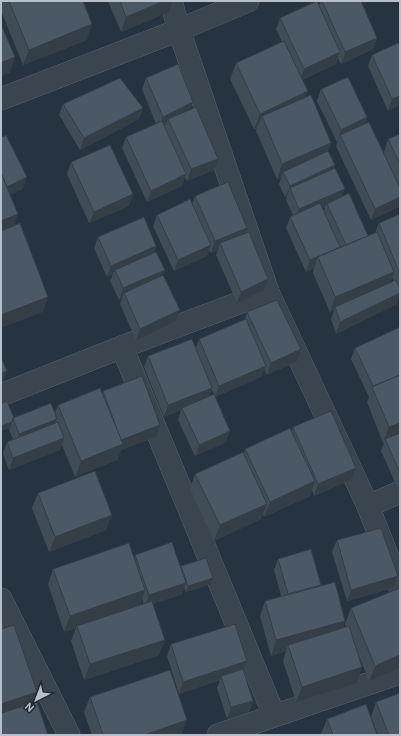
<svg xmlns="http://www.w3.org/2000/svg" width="401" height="736" font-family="Overpass,sans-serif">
<rect width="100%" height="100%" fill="#263340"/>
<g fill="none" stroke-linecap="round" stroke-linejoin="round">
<g stroke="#58636d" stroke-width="23">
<g id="minor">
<path d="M171,1l8,29 89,262 100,214 32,82"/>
<path d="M1,99l178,-69 69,-29"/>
<path d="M122,347l152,368"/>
<path d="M1,395l121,-48 146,-55"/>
<path d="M368,506l32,-14"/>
<path d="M1,599l68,136"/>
<path d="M218,735l182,-62"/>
</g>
</g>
<use href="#minor" stroke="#3a454f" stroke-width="22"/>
</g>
<g fill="#404d57" fill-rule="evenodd">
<path d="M1,1h82l4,39 -64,25 -22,-54z"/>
<path d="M108,1h65l-4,11 -48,20z"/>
<path d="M321,1h40l16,37 -4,11 -32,15 -3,-6 -2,6 -34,16 4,17 25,46 -3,8 7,14 -2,4 9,28 26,39 7,-3 4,-10 21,-9v81l-3,9 -61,30 -5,-15 3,-9 -4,2 -17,-39 1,-5 -8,4 -20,-44 4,-11 3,-2 -7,-15 1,-3h-2l-6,-13 2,-6 -4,1 -21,-48 1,-3 -3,1 -24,-50 6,-16 46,-21 -6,-13 4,-11 39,-13zM325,207l-1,5 -2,-4zM392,277l2,4 -4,2z"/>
<path d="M372,55l28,50 -12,6 -20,-45z"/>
<path d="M146,78l44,31 24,61 -27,11 -2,-4 -3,9 -35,16 -25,-54 4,-11 30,-13 -14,-35z"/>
<path d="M321,89l46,28 -2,6 19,29 4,-13 12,-5v72l-1,1 -28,13 -35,-74 2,-5 -1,1 -20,-41z"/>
<path d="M63,104l80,4 -4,11 -59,31 -21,-35z"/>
<path d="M71,162l62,32 -4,12 -40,17 -22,-49z"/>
<path d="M195,196l52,32 -2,5 23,46 -4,11 -27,13 -21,-48 2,-5 -7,3 -2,-3 -2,6 -33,15 -21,-45 4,-11 35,-11z"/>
<path d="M98,237l58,9 -2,7 11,17 -2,5 12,47 -39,18 -16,-36 2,-6 -3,2 -9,-19 3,-7 -6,3 -13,-29z"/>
<path d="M247,312l50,49 -30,14 -3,-6 -3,8 -46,20 11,45 -31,14 -17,-36 3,-10 -17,7 -20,-50 4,-11 48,-8 3,-9 46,-20zM211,389l3,5 -5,2z"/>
<path d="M400,327v161l-2,1 -17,-38 3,-8h-1l-16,-41 2,-5 -18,-38 4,-11z"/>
<path d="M103,391l57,34 -4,12 -35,13 -4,10 -42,17 -13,-32 -2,5 -51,20 -6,-17 4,-11 6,-3 -4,-9 1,-2 -9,3v-27l13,14 41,-5 3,-8 44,-11z"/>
<path d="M293,427l63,41 -4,11 -38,17 -2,-6 -2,6 -46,21 -1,-3 -2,5 -47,22 -24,-52 5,-15 48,-20 2,-5 47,-18z"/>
<path d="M38,493l68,37 -57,22 -17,-44z"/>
<path d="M337,540l61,36 -5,12 -46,13 -15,-49z"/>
<path d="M135,555l46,13v-2l32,12 -2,6 -25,8 -2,-4 -2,6 -29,10 6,51 -75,25 -13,-39 5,-13 -12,4 -16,-48 5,-15 81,-11zM142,599l2,5 -4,1z"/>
<path d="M278,559l43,26v1l24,35 -2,7 3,-1 -1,-3 6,-16 49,-20v80l-31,13 -10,-25 -2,27 -61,19 -13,-41 3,-10 -15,5 -11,-40 5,-15 16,-5 -7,-26z"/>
<path d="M171,644l76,17 -4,9 10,31 -4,11 -22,7 -10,-31 3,-8 -41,14 -12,-38z"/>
<path d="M90,697l97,23 -6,15h-89l-8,-23z"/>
<path d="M376,702l24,33h-22l-7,-18z"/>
<path d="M327,719l50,16h-55l-1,-1z"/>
</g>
<g fill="#343e47">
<path d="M164,1h9l-4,11 -48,20 5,-15z"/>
<path d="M92,24l-5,16 -64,25 6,-15z"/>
<path d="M377,38l-4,11 -32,15 4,-12z"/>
<path d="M340,52l-4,12 -36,17 4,-12z"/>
<path d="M15,57l-5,16 -9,3v-13z"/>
<path d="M308,91l-6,16 -40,9 -5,12 -3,1 6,-15z"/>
<path d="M400,96v9l-12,6 4,-12z"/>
<path d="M193,102l-4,11 -21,6 -2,6 -8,3 5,-11z"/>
<path d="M143,108l-4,11 -59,31 4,-12z"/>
<path d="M367,117l-4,12 -23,6 -2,6 -1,1 4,-12z"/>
<path d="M331,143l-6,16 -42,13 -2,6 -4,1 5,-15z"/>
<path d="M218,159l-4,11 -27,11 4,-12z"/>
<path d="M335,165l-4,11 -41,12 -3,9h-2l5,-11z"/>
<path d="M186,174l-4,12 -35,16 4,-11z"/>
<path d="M27,177l-4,12 -20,9 4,-11z"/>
<path d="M345,189l-4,11 -14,4 -2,3 -30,14 4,-12z"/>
<path d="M133,194l-4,12 -40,17 5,-11z"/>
<path d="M400,197l-1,10 -28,13 4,-11z"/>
<path d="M18,214l-5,15 -12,5v-13z"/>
<path d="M247,228l-4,11 -23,4 -2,7 -7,3 4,-12z"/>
<path d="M211,245l-4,11 -33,15 4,-11z"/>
<path d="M156,246l-4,12 -37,12 -2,4 -6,3 4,-11z"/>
<path d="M340,247l-4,11 -18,-1 -4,11 -8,4 4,-12z"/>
<path d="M165,270l-5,12 -36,11 -2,5 -3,2 4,-12z"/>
<path d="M394,272l-5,15 -54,20 -1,3 -4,2 5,-15z"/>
<path d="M268,279l-4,11 -27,13 4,-11z"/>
<path d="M400,293v2l-3,9 -61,30 4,-12z"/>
<path d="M48,297l-5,15 -42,16v-13z"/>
<path d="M180,310l-5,12 -39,18 4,-11z"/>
<path d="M301,349l-4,12 -30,14 4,-12z"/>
<path d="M266,366l-5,11 -46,20 4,-11z"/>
<path d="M7,371l-4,11 -2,1v-10z"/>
<path d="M212,388l-4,12 -26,8 -1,2 -17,7 4,-12z"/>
<path d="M57,419l-4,12 -38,15 4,-12z"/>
<path d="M12,422l-2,6 -9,3v-5z"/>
<path d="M400,423v13l-15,3 -2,4 6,-16z"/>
<path d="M160,425l-4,12 -35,13 -4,10 -42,17 6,-16 40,-21z"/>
<path d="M230,431l-4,11 -31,14 4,-11z"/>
<path d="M64,438l-4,12 -51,20 4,-12z"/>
<path d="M356,468l-4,11 -38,17 4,-12z"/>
<path d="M315,481l-5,15 -46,21 6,-15z"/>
<path d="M400,482v6l-2,1z"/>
<path d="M267,504l-6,15 -47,22 6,-16z"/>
<path d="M112,515l-6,15 -57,22 6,-15z"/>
<path d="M398,576l-5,12 -46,13 4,-11z"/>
<path d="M213,578l-2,6 -25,8 2,-6z"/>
<path d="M186,583l-4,11 -37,13 4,-12z"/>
<path d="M321,585l-4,11 -33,9 4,-11z"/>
<path d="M145,590l-5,16 -63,20 -1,2 -12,4 6,-16z"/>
<path d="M345,621l-5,16 -52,8 -2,6 -15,5 5,-16z"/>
<path d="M165,640l-6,15 -75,25 6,-16z"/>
<path d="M400,655v13l-31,13 6,-15z"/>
<path d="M247,661l-5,12 -21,3 -1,4 -41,14 4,-12z"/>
<path d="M362,667l-5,16 -61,19 6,-15z"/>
<path d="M37,692l-6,15 -30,11v-14z"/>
<path d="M253,701l-4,11 -22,7 4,-12z"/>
<path d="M187,720l-6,15h-37z"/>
</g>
<g fill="#4a5965" stroke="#343e47">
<path d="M9,1h74l9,23 -63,26z"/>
<path d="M120,1h44l-38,16z"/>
<path d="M317,1l23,51 -36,17 -24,-51z"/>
<path d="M322,1h39l16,37 -32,14z"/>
<path d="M1,24l14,33 -14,6z"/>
<path d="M284,41l24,50 -48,23 -24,-51z"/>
<path d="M400,42v54l-8,3 -20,-44z"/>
<path d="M178,64l15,38 -30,15 -17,-39z"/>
<path d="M348,77l19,40 -26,13 -20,-41z"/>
<path d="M120,78l23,30 -59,30 -21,-34z"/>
<path d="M311,95l20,48 -49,21 -20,-48z"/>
<path d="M196,107l22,52 -27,10 -23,-50z"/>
<path d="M162,121l24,53 -35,17 -25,-54z"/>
<path d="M369,122l31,66v9l-25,12 -35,-74z"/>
<path d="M400,134v30l-12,-25z"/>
<path d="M6,135l21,42 -20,10 -6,-14v-35z"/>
<path d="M110,145l23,49 -39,18 -23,-50z"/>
<path d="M328,151l7,14 -45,21 -7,-14z"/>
<path d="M335,168l10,21 -46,20 -9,-21z"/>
<path d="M1,173l17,41 -17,7z"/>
<path d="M228,182l19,46 -32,13 -20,-45z"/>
<path d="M349,193l19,43 -22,9 -19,-41z"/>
<path d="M190,199l21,46 -33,15 -21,-45z"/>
<path d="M320,203l20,44 -30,13 -20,-43z"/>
<path d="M400,214v60l-21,-51z"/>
<path d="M144,217l12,29 -45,20 -13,-29z"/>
<path d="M20,223l28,74 -47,18v-84z"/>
<path d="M249,232l19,47 -27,13 -21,-49z"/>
<path d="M377,232l17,40 -59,25 -17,-40z"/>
<path d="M156,252l9,18 -42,18 -8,-18z"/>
<path d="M163,275l17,35 -40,19 -16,-36z"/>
<path d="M396,280l4,9v4l-60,29 -5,-15z"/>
<path d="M277,300l24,49 -30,14 -24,-51z"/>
<path d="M246,319l20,47 -47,20 -20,-47z"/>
<path d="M400,327v48l-27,11 -18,-38z"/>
<path d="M192,339l20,49 -44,17 -20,-49z"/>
<path d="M1,357l6,14 -6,2z"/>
<path d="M400,375v48l-11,4 -17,-40z"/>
<path d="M142,376l18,49 -39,15 -18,-49z"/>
<path d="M100,388l23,56 -42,17 -23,-56z"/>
<path d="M214,394l16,37 -31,14 -17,-37z"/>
<path d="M7,401l7,17h-1l-1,4 -11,4v-22z"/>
<path d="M51,403l6,16 -38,15 -6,-16z"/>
<path d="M331,411l25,57 -38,16 -25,-57z"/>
<path d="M58,422l6,16 -51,20 -6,-16z"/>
<path d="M290,428l25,53 -45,21 -25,-53z"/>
<path d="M400,433v40l-15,-34z"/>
<path d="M243,452l24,52 -47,21 -25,-51z"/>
<path d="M95,471l17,44 -57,22 -17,-44z"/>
<path d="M381,528l17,48 -47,14 -14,-50z"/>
<path d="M172,542l14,41 -37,12 -14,-40z"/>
<path d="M129,543l16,47 -75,26 -17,-47z"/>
<path d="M311,549l10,36 -33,9 -10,-35z"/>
<path d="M206,558l7,20 -25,8 -7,-20z"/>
<path d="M335,582l10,39 -69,19 -11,-39z"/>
<path d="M400,588v67l-25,11 -24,-58z"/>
<path d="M152,601l13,39 -75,24 -13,-38z"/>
<path d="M235,624l12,37 -64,21 -12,-38z"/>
<path d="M14,625l23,67 -36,12v-75z"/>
<path d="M349,626l13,41 -60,20 -14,-42z"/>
<path d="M243,669l10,32 -22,6 -10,-31z"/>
<path d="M170,670l17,50 -43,15h-41l-13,-38z"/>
<path d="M400,693v42h-11l-13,-33z"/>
<path d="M37,702l11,33h-47v-22z"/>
<path d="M366,704l11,31h-44l-6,-16z"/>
</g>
<rect width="401" height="736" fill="none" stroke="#b6c0ca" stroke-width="4"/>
<g transform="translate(36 700) rotate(222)" stroke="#1f2a35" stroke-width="3" paint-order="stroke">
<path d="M0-3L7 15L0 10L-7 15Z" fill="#b6c0ca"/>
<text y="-6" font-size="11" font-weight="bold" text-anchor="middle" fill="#b6c0ca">N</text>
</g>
</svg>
